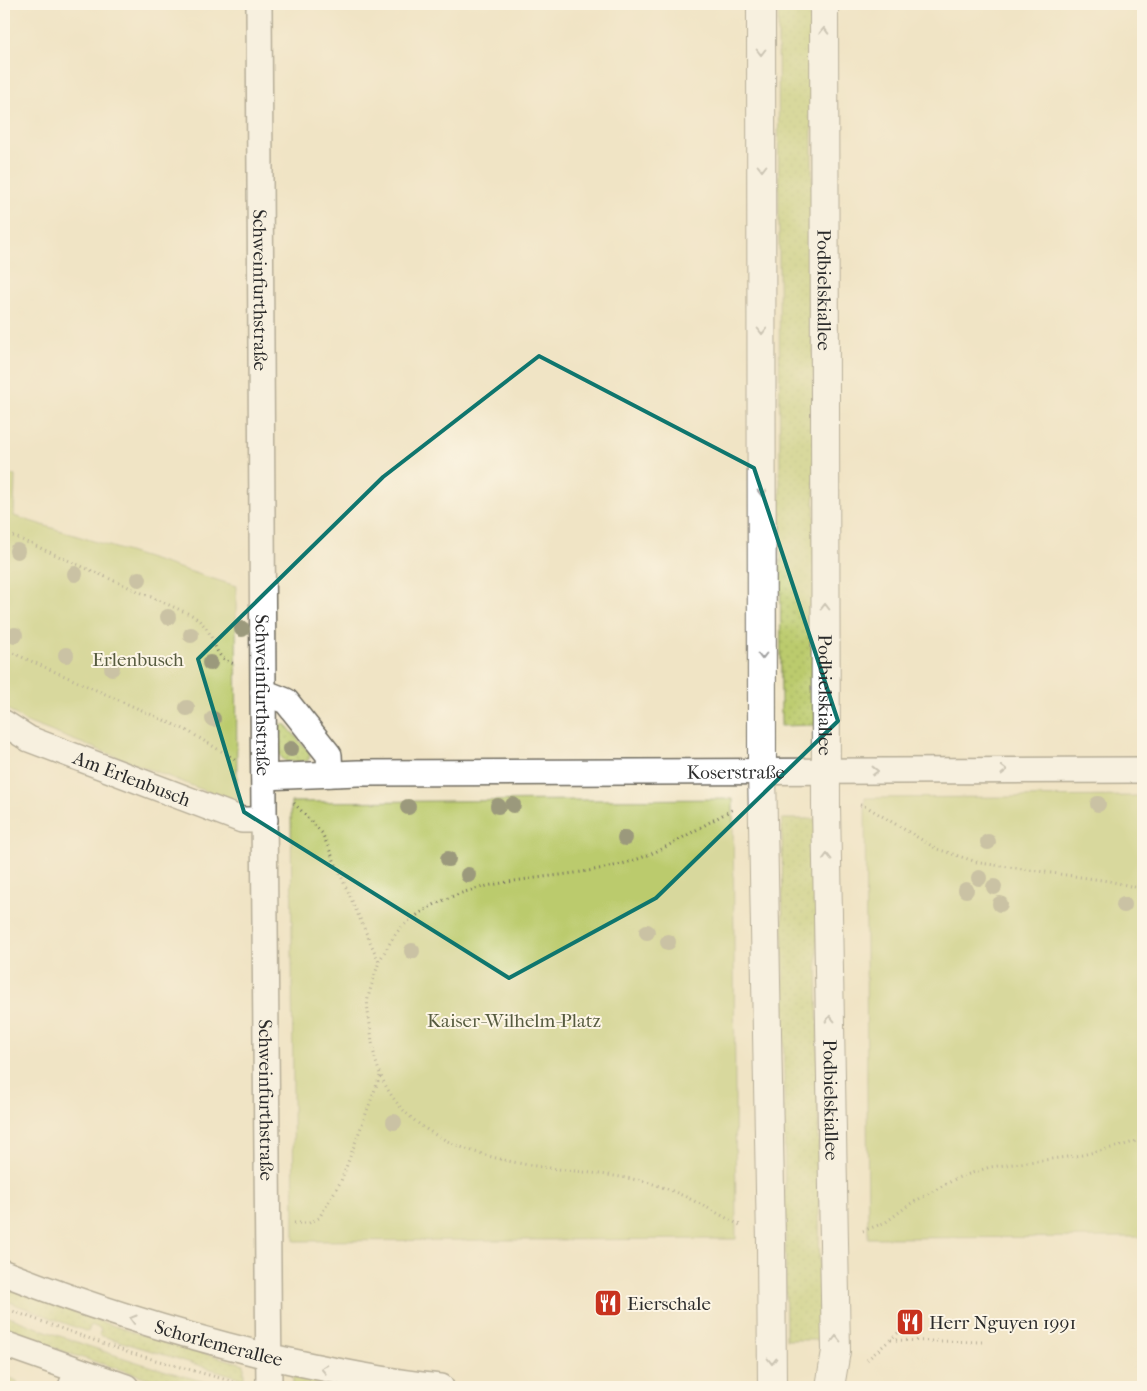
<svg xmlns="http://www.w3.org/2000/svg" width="1147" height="1391" font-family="'IM FELL French Canon',serif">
<defs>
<pattern id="grass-dots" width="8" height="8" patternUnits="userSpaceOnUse" patternTransform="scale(1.25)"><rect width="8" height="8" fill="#bbcb6d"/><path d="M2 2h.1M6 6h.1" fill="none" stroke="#a1ae5f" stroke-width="1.8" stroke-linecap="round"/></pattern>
</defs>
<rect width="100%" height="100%" fill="#fcf5e5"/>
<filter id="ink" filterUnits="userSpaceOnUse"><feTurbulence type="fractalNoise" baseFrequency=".02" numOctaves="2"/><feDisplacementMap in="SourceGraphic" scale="10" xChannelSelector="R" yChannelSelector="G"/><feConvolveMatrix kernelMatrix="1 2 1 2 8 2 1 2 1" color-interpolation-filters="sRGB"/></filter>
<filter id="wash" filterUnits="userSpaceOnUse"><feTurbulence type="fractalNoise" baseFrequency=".0096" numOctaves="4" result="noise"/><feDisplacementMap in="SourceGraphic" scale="20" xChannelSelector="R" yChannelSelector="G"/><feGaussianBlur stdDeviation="1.12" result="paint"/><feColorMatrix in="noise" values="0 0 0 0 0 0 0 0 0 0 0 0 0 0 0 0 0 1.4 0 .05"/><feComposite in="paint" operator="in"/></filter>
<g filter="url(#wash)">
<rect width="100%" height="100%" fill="#f0e4c5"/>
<g fill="url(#grass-dots)" stroke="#737b4c">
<path d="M778,4h33l5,721 -35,1z"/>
<path d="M281,724l5,1 23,27 1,5 -2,4 -21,1c-13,-8 -10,-21 -9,-34z"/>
<path d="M782,819h34l4,521h-34z"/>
<path d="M4,1286c78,31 159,57 240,78v15l-145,-44 2,-6 -10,-4 -3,7 -84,-32z"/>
<path d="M4,1315c72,28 145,53 221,72h-48l-107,-33 -66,-24z"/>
<path d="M4,1375l13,6 2,6h-15z"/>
<path d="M293,1376l58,11h-58z"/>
</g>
<g fill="#bbcb6d" stroke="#737b4c">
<path d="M4,472l11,4 -1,40 222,70 1,217 -213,-82 -20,-15z"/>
<path d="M1143,796v441l-275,1 -3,-440z"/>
<path d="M733,799l3,440 -442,2 -3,-439z"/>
</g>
</g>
<g filter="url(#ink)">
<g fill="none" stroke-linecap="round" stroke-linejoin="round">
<g stroke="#706c61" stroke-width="15">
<path id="service" d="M64,1387l7,-18"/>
</g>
<g stroke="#706c61" stroke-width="28">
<g id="minor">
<path id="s1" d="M259,4l4,688 6,695"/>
<path d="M263,692l23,9 43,54 1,19"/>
<path id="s2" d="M4,723l25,16 213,81h23"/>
<path id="s3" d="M264,777l94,-4 785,-3"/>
<path id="s4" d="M4,1273c83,33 168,59 255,81 60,14 121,27 182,33"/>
<path d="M4,1344l122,43"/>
</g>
</g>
<g stroke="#706c61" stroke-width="30">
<g id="tertiary">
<path d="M761,4l1,767 9,471 1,145"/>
<path id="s5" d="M824,4l2,802 10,545 -6,36"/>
</g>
</g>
<g stroke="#706c61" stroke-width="3" stroke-dasharray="1 4" stroke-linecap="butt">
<path d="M4,532l190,84c5,5 11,9 14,15 10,16 6,27 27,33"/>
<path d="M4,649l182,81 50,30"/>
<path d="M294,803l28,30 57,129c-4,12 -8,24 -11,36 -2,10 2,23 3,34 6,85 72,116 147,131 41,8 83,9 124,18 35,8 68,29 100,45"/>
<path d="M860,805l7,2 70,42 43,14 129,18 34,8"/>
<path d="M379,961c7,-10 14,-26 23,-34 65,-58 153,-42 230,-66 37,-12 68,-35 102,-52"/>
<path d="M294,1223h15l10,-5 22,-37 39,-105"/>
<path d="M863,1231l23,-9 24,-18 47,-26 33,-11 92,-12 42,-10 19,-6"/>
<path d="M4,1308l123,44 114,32"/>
<path d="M891,1340l91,2"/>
<path d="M867,1360l32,-28"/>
</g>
<use href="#service" stroke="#fff" stroke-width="12"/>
<use href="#minor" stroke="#fff" stroke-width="25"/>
<use href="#tertiary" stroke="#fff" stroke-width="28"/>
</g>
<g fill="#9b997b">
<circle cx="17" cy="551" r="8"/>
<circle cx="75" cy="574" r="8"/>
<circle cx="139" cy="579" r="8"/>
<circle cx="168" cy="617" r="8"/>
<circle cx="242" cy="629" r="8"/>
<circle cx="15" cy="635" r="8"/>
<circle cx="191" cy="635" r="8"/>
<circle cx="66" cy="655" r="8"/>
<circle cx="210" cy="663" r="8"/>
<circle cx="112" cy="668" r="8"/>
<circle cx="187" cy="708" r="8"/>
<circle cx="213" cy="719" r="8"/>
<circle cx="291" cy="749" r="8"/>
<circle cx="1098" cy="804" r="8"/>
<circle cx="513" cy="805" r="8"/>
<circle cx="498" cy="806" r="8"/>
<circle cx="408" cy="807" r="8"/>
<circle cx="625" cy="838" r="8"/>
<circle cx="988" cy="842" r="8"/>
<circle cx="448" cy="859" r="8"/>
<circle cx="468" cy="875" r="8"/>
<circle cx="979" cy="878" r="8"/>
<circle cx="994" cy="887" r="8"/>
<circle cx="966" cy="890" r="8"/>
<circle cx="1000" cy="904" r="8"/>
<circle cx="1124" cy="905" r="8"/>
<circle cx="647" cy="932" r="8"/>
<circle cx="668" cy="942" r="8"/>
<circle cx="412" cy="951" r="8"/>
<circle cx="394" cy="1122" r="8"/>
</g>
<defs><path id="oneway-chevron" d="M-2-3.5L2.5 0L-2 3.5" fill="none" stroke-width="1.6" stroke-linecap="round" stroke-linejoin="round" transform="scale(1.25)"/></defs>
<g stroke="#a0a0a0">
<use href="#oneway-chevron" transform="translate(824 31) rotate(-89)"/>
<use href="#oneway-chevron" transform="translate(761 52) rotate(90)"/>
<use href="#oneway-chevron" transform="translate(762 168) rotate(90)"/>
<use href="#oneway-chevron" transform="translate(762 331) rotate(90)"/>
<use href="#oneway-chevron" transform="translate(762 493) rotate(90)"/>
<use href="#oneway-chevron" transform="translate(825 607) rotate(-90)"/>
<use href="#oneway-chevron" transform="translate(762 656) rotate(90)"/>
<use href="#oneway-chevron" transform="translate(1004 770)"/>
<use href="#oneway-chevron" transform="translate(875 771)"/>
<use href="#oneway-chevron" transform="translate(827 857) rotate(-91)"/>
<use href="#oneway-chevron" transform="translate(830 1019) rotate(-91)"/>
<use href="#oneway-chevron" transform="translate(133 1319) rotate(-163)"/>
<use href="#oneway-chevron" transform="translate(836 1339) rotate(-90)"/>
<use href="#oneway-chevron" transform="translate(772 1361) rotate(90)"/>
<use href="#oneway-chevron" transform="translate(324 1369) rotate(-169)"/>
</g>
</g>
<path d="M0 0H1147V1391H0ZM539,356l215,112 84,253 -182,177 -147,80 -265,-166 -46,-153 185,-182z" fill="#f0e4c5" fill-opacity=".55" fill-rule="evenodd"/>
<path fill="none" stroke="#0f766e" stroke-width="4" stroke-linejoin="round" d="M539,356l215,112 84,253 -182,177 -147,80 -265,-166 -46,-153 185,-182z"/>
<defs>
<g id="restaurant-square" transform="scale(1.4375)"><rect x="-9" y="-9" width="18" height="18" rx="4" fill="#c8321e" stroke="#fcf5e5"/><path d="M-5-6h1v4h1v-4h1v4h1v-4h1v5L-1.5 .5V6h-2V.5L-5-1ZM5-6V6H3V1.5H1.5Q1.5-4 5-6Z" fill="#fff"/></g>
</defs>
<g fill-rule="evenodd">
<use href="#restaurant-square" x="608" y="1303"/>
<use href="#restaurant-square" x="910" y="1322"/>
</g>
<g text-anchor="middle" stroke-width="4" stroke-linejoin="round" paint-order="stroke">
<g font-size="19" fill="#2b2b2b" stroke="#fcf5e5">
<text dy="7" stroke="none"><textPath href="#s1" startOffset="286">Schweinfurthstraße</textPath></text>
<text dy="7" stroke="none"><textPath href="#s5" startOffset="286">Podbielskiallee</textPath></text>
<text dy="7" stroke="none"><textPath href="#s1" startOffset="691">Schweinfurthstraße</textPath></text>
<text dy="7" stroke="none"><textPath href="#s5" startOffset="691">Podbielskiallee</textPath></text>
<text dy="7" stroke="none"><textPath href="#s3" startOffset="472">Koserstraße</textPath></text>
<text dy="7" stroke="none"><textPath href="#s2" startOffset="140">Am Erlenbusch</textPath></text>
<text dy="7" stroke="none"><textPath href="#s1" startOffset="1096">Schweinfurthstraße</textPath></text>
<text dy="7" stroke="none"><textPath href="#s5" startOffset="1096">Podbielskiallee</textPath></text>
<text dy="7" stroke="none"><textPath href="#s4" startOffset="226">Schorlemerallee</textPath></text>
</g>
<g font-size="19" fill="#565b3f" stroke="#fcf5e5">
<text x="138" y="666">Erlenbusch</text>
<text x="514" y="1027">Kaiser-Wilhelm-Platz</text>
</g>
<g font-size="19" fill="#2b2b2b" stroke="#fcf5e5" text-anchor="start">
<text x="627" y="1310">Eierschale</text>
<text x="929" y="1329">Herr Nguyen 1991</text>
</g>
</g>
<rect width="1147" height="1391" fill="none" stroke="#fcf5e5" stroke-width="20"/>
</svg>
